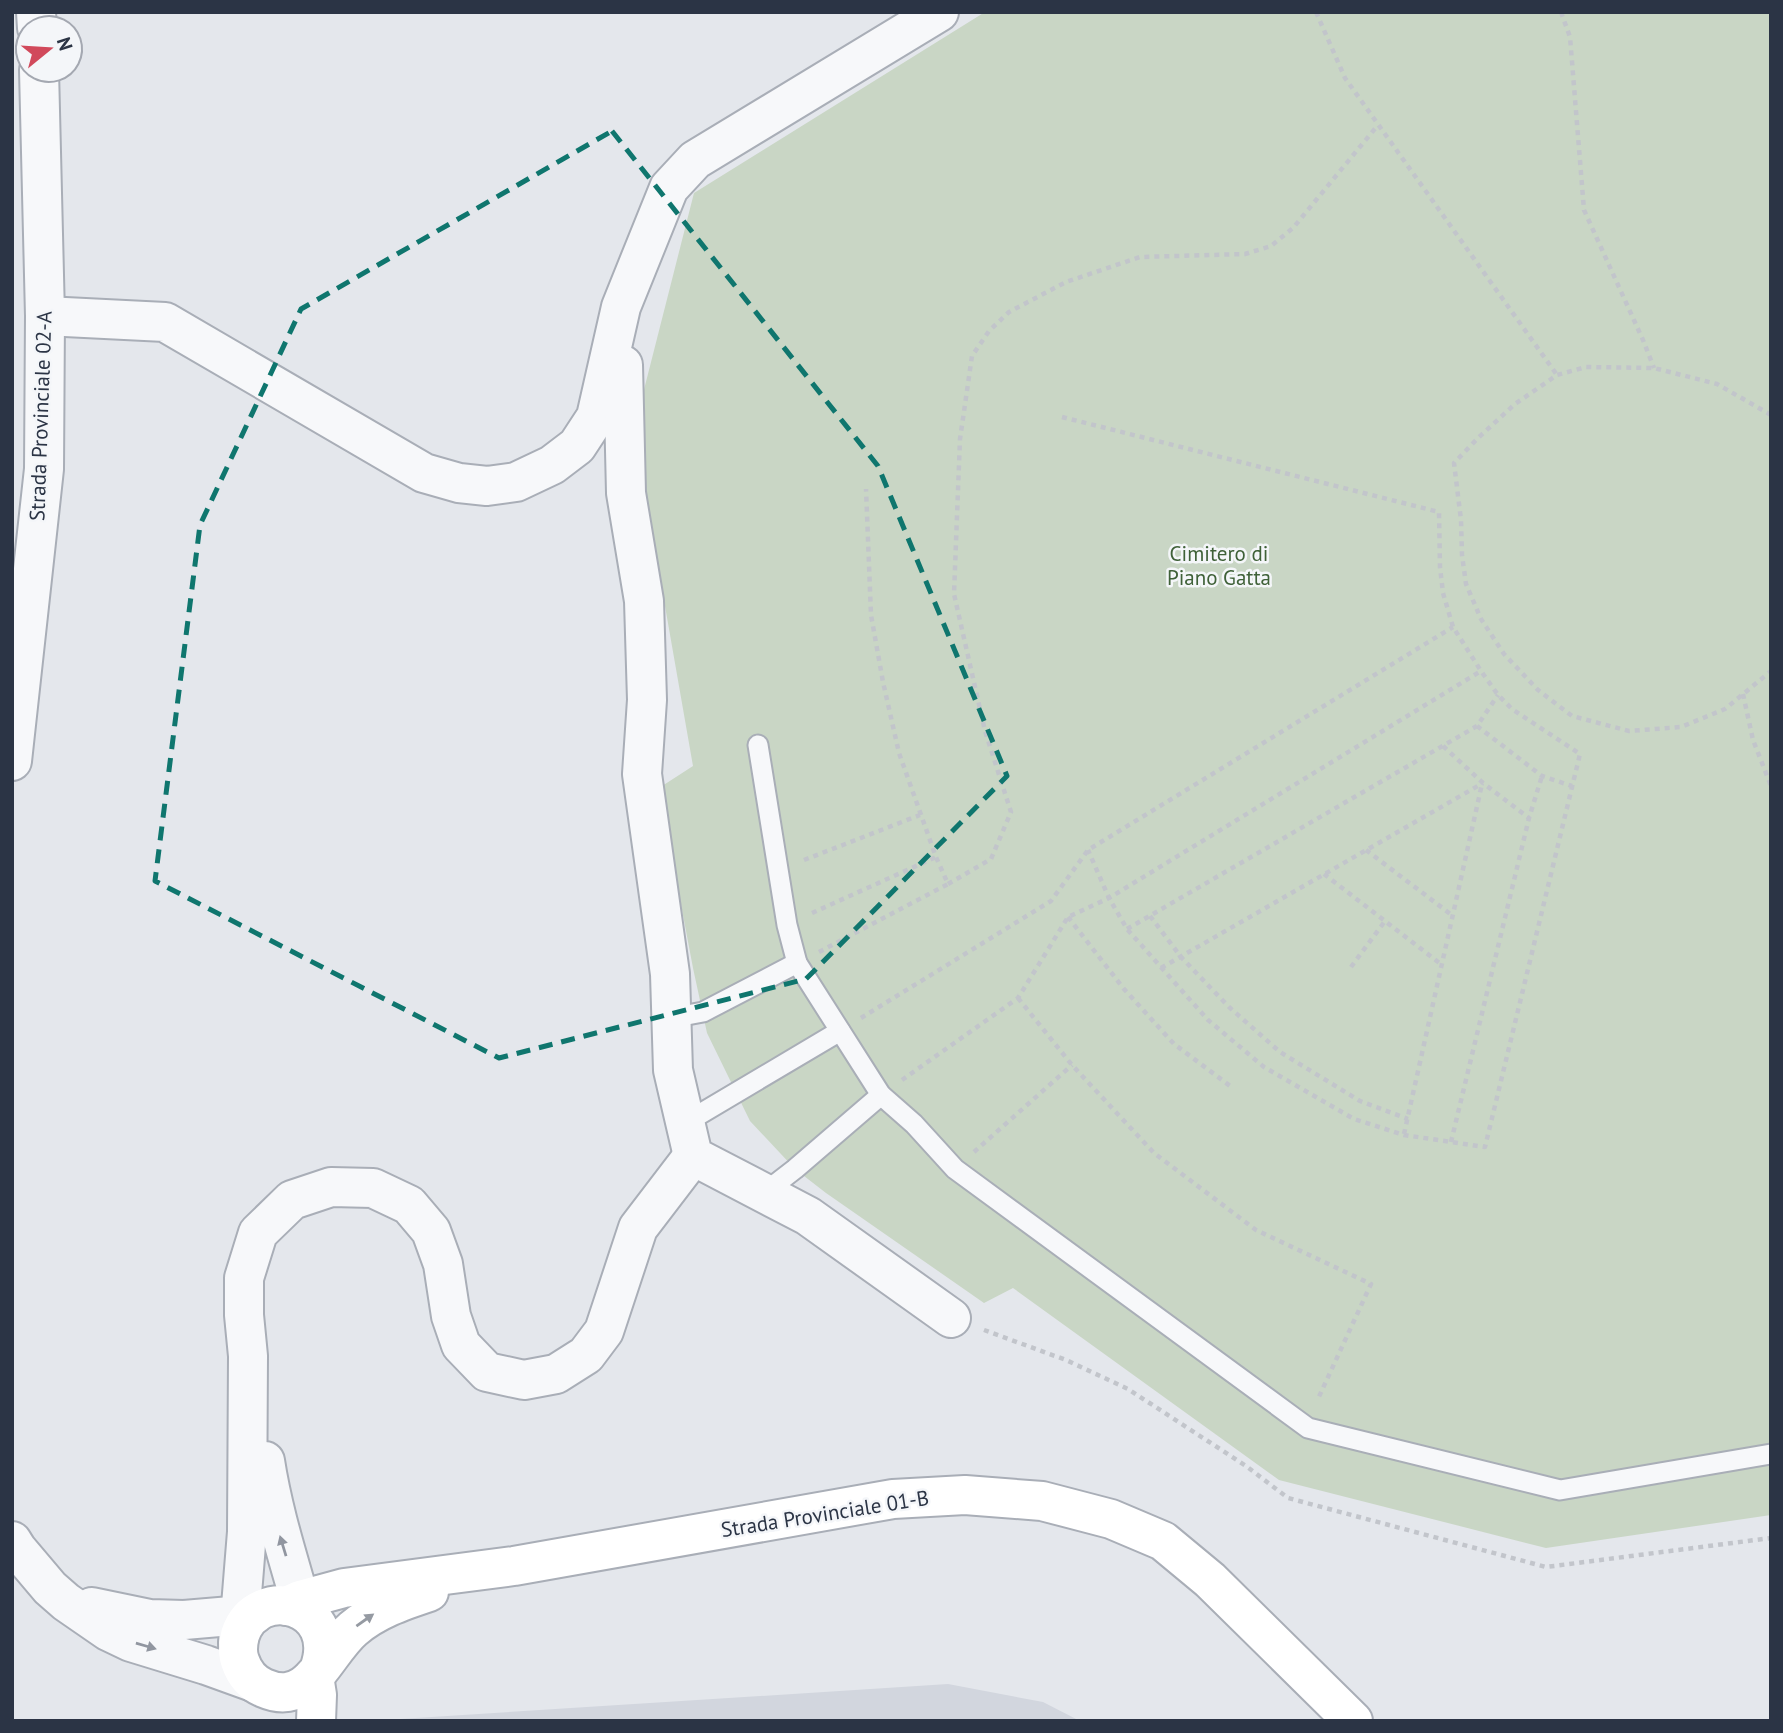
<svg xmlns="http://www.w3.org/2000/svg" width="1783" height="1733" font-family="'PT Sans',sans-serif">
<rect width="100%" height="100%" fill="#e4e7ec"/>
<path fill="#d2d6de" d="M948,1684l95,18 37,19h-711z"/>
<path fill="#c9d6c5" d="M985,12h786v1503l-225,33 -267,-68 -266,-192 -29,15 -158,-110 -31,-24 -45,-48 -43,-88 -14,-65 -34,-180 34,-22 -59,-337 60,-236z"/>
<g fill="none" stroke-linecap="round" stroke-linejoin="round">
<g stroke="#a9aeb7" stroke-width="23">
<g id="service">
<path d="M758,745l29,180 10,38 84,132 33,29 41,45 353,259 252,62 211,-36"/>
<path d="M671,1018l32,-6 94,-49"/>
<path d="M685,1123l155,-92"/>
<path d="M764,1193l31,-24 86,-74"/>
</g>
</g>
<g stroke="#a9aeb7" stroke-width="42">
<g id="minor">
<path d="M45,316l120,6 259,151 35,10 28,3 29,-4 36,-17 25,-19 19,-29 25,-110 48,-119 26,-28 244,-148"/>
<path d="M623,365l3,128 18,108 3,99 -5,74 28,200 3,96 20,86 115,60 143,102"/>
<path d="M265,1461c8,52 24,100 38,150"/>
<path d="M238,1643l9,-111 1,-176 -4,-41v-37l14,-45 34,-33 39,-13 42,1 36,17 22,26 12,33 8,52 10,29 26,27 37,8 32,-6 30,-19 18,-24 34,-103 55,-72"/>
</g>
</g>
<g stroke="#a9aeb7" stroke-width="42">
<g id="tertiary">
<path d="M36,12l1,16"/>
<path d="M12,761l32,-292 1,-153 -6,-246"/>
<path d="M12,1541l5,8 33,39 16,14 42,29 23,11 75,23 47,17"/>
<path d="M92,1607l58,12 34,1 71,-6"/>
</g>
</g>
<g stroke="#a9aeb7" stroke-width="42">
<g id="secondary">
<path d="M287,1606l13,-6 44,-12 170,-22 379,-67 72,-4 77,6 69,18 52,22 47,39 143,141"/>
<path d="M319,1670c24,-66 -62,-88 -79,-35 -2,8 -3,18 0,26 4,12 12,22 24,27 46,20 61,-35 89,-59 22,-19 49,-28 76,-37"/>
<path d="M314,1676l3,19 -1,26"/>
</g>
</g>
<g stroke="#c2c5cb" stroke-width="4.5" stroke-dasharray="5 5" stroke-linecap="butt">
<path d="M1316,12l29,66 212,297"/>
<path d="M1561,12l9,25 14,173 59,130 11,28"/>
<path d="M1771,415l-54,-31 -63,-16 -68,-1 -29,8 -42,29 -37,34 -24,25 7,57 1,35 4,29 15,35 23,35 34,36 34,26 57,15 52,-4 44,-18 46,-38"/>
<path d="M1062,417l377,95 1,55 3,26 10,34 28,44 17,24 14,14 68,45 -95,393 -81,-12 -50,-16 -90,-52 -56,-47 -81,-91 -18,-31 -21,-48"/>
<path d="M1743,694l10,46 18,46"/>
<path d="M1477,726l65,50 30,10"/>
<path d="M1443,746l40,37 46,35"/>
<path d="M1366,850l87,66"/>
<path d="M804,860l116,-45"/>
<path d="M1324,874l118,91"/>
<path d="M948,884l43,-25 20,-47 -26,-81 -31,-137 6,-155 12,-83 17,-25 20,-19 57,-30 74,-25 105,-3 26,-8 22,-18 85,-103"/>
<path d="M812,913l124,-56"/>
<path d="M1150,916l31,41 48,50 51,45 80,49 48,18"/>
<path d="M1068,917l56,72 50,55 56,42"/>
<path d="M1127,929l350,-203 21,-31"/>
<path d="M819,952l129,-68 -12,-27 -37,-104 -16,-71 -12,-67 -5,-126"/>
<path d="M1351,967l34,-46"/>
<path d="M1161,968l322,-185"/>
<path d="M1018,998l54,67 82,88 102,77 115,54 -54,117"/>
<path d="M861,1018l190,-117 37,-51 365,-223"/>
<path d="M902,1080l116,-82 50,-81 41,-19 372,-227"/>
<path d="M1404,1134l78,-350"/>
<path d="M1451,1142l78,-324 13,-42"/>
<path d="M974,1152l98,-87"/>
<path d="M984,1330l82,30 62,29 118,77 42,32 258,69 225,-29"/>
</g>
<use href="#service" stroke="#f7f8fa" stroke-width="19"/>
<use href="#minor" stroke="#f7f8fa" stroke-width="38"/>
<use href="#tertiary" stroke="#f7f8fa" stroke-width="38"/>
<use href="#secondary" stroke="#fff" stroke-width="38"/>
</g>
<defs><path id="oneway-solid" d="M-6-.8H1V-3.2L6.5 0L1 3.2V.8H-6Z" transform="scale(1.75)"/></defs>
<g fill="#9196a0">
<use href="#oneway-solid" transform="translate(283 1546) rotate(-107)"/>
<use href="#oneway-solid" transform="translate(146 1646) rotate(16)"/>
</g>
<use fill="#959aa2" href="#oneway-solid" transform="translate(365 1620) rotate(-35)"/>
<path fill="none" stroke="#0f766e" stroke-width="5" stroke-dasharray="14 9" stroke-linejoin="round" d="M612,131l266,335 129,310 -201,203 -307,79 -344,-177 45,-356 101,-216z"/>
<g text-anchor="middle" stroke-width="5" stroke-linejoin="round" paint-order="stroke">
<g font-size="21" fill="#2b3445" stroke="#f4f6f9">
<text transform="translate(41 416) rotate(-88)" y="7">Strada Provinciale 02-A</text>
<text transform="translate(825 1514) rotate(-9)" y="7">Strada Provinciale 01-B</text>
</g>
<g font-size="21" fill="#3f6138" stroke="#f4f6f9">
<text x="1219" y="561">Cimitero di<tspan x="1219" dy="24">Piano Gatta</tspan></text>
</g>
</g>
<rect width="1783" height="1733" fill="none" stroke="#2b3445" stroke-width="28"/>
<g transform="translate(49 49) rotate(72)"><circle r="33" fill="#f4f6f9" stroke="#a4a8b1" stroke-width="2"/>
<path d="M0-5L12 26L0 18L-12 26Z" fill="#d1495b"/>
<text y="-10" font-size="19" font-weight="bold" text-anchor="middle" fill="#2b3445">N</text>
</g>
</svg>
